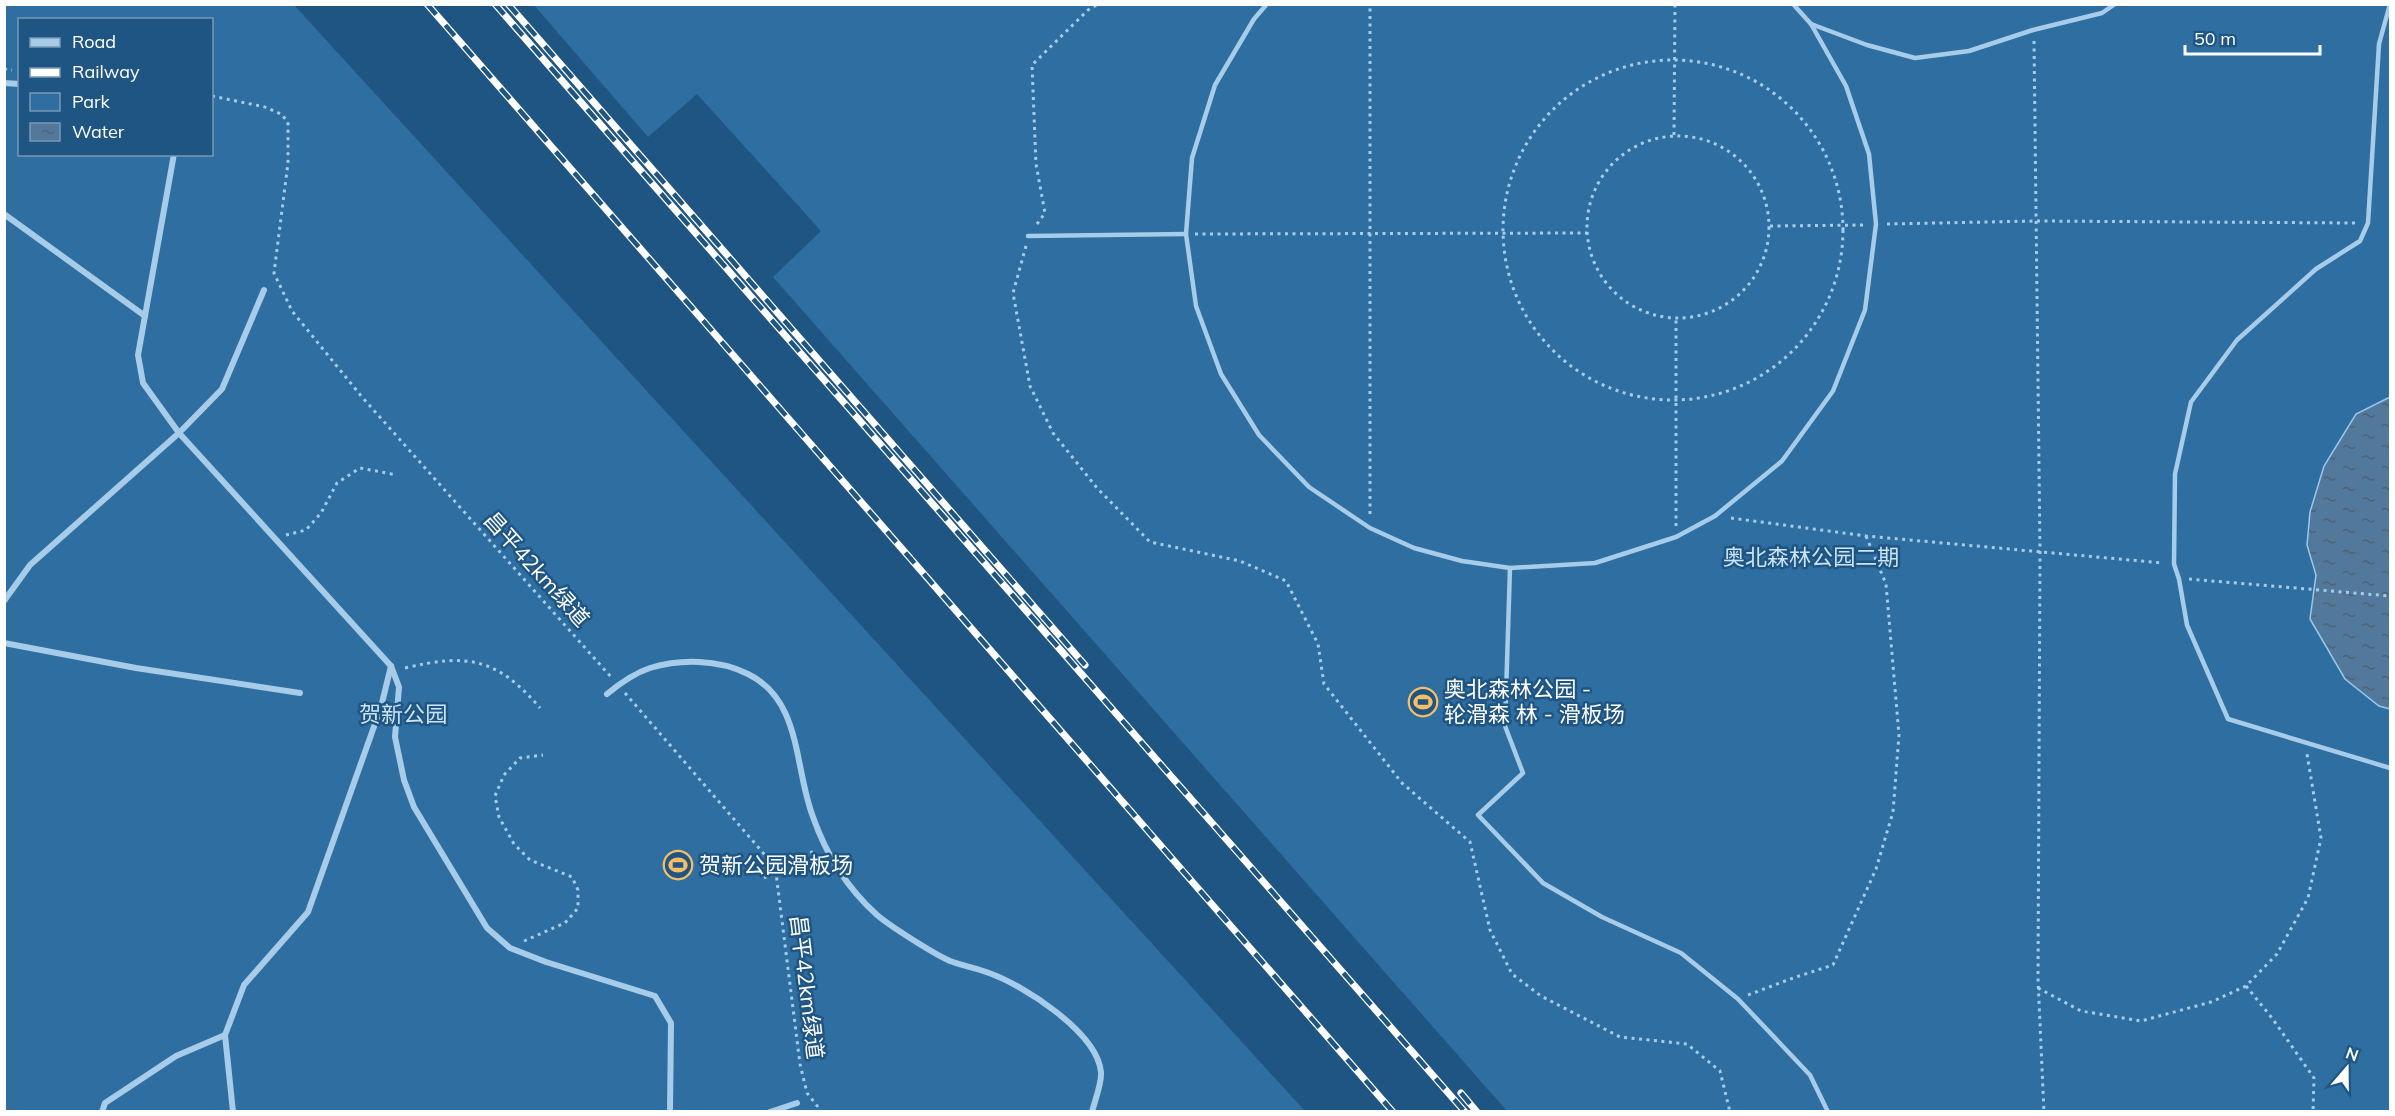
<svg xmlns="http://www.w3.org/2000/svg" width="2395" height="1116" font-family="Mulish,'Noto Sans SC',sans-serif">
<defs>
<pattern id="water-ripples" width="26" height="14" patternUnits="userSpaceOnUse" patternTransform="scale(1.5)"><rect width="26" height="14" fill="#52799b"/><path d="M2 4q2-2 4 0t4 0M15 11q2-2 4 0t4 0" fill="none" stroke="#4f6274"/></pattern>
</defs>
<rect width="100%" height="100%" fill="#1f5583"/>
<g fill="#2f6ea0" fill-rule="evenodd">
<path d="M5,4l289,1 1011,1106 -1300,1zM20,20h192v134h-192z"/>
<path d="M534,5h1856v1106h-883l-734,-834 48,-46 -124,-137 -49,43z"/>
</g>
<path fill="url(#water-ripples)" stroke="#9ac8eb" stroke-width="1.5" d="M2390,397v312l-11,-3 -34,-27 -35,-60 6,-44 -9,-30 3,-33 14,-46 32,-52z"/>
<g fill="none" stroke-linecap="round" stroke-linejoin="round">
<g stroke="#a6cce9" stroke-width="3" stroke-dasharray="3 4.5" stroke-linecap="butt">
<path d="M2034,41l6,511 -2,427 6,133"/>
<circle cx="1673" cy="230" r="170"/>
<path d="M4,69l8,1"/>
<path d="M212,96l53,11 16,7 7,8v41l-14,110 18,38 70,86 249,280"/>
<path d="M1674,135l1,-131"/>
<circle cx="1678" cy="227" r="91"/>
<path d="M1037,224l8,-11 -9,-49 -4,-99 56,-55 10,-6"/>
<path d="M1887,224l149,-3 321,2"/>
<path d="M1770,226l95,-1"/>
<path d="M1195,234l392,-1"/>
<path d="M1026,246l-13,47 17,93 23,47 44,55 53,54 90,19 46,20 32,63 6,40 78,99 68,59 20,88 22,44 29,22 79,41 67,7 33,27 10,41"/>
<path d="M1370,514v-510"/>
<path d="M1731,518l135,18 297,27"/>
<path d="M1676,526v-207"/>
<path d="M286,535l20,-5 15,-17 16,-30 23,-15 37,7"/>
<path d="M2189,579l201,17"/>
<path d="M405,668c63,-15 92,-10 135,40"/>
<path d="M625,693l146,169 5,11 24,191 7,29 15,19"/>
<path d="M764,878l50,-27"/>
<path d="M524,941l41,-18 13,-15v-18l-6,-13 -42,-17 -16,-16 -15,-27 -4,-21 9,-21 16,-17 23,-3"/>
<path d="M2246,986l26,32 42,60 -1,34"/>
<path d="M2038,988l43,23 60,10 70,-19 35,-16 31,-32 31,-56 13,-60 -14,-84"/>
<path d="M1748,995l45,-17 40,-13 43,-96 17,-57 6,-77 -13,-151 -20,-48"/>
</g>
<g stroke="#a6cce9" stroke-width="4.5">
<path d="M1267,4l-13,15 -39,66 -23,73 -6,76 10,72 25,68 38,61 50,52 46,31 15,10 44,20 48,13 48,7 85,-5 81,-26 39,-21 67,-55 51,-70 32,-81 11,-86 -7,-70 -23,-68 -35,-62 -18,-20"/>
<path d="M2390,4l-11,40 -11,179 -8,18 -44,28 -79,71 -46,62 -16,72 -1,90 5,15 8,46 41,94 162,49"/>
<path d="M1811,24l56,21 48,13 54,-7 64,-21 69,-17 13,-9"/>
<path d="M1028,236l158,-2"/>
<path d="M1510,568l-5,158 18,47 -45,42 65,68 59,34 79,36 57,46 72,76 18,37"/>
</g>
<g stroke="#a6cce9" stroke-width="6">
<path d="M4,83l16,1"/>
<path d="M174,154l-36,201 5,28 36,50 212,233 8,21 -4,50 9,43 10,27 73,121 23,20 36,14 109,34 16,27 -1,89"/>
<path d="M4,214l141,102"/>
<path d="M4,601l26,-36 149,-132 43,-44 42,-99"/>
<path d="M4,643l132,25 164,25"/>
<path d="M607,694c12,-10 28,-21 43,-26 30,-9 68,-9 98,6 54,26 46,94 65,143 13,37 34,71 64,98 13,11 57,39 73,46 13,5 27,7 39,12 34,12 108,59 112,99 1,11 -6,28 -9,40"/>
<path d="M225,1035l8,77"/>
<path d="M102,1112l3,-9 71,-47 49,-21 19,-50 64,-73 73,-205 10,-41"/>
<path d="M770,1112l27,-9"/>
</g>
<g stroke="#fff" stroke-width="7">
<g id="rail">
<path d="M427,4l966,1108"/>
<path d="M495,4l970,1108"/>
<path d="M508,4l577,661"/>
<path d="M1461,1093l16,19"/>
</g>
</g>
<use href="#rail" stroke="#1f5583" stroke-width="4.5" stroke-dasharray="14" stroke-linecap="butt"/>
</g>
<defs>
<g id="stadium-ring" transform="scale(1.5)"><circle r="9.5" fill="#1f5583" stroke="#f7be66" stroke-width="1.5"/><path d="M0-5a6.5 5 0 1 0 0 10a6.5 5 0 1 0 0-10ZM-3.5-1.8h7v3.6h-7Z" fill="#f7be66"/></g>
</defs>
<g fill-rule="evenodd">
<use href="#stadium-ring" x="1423" y="702"/>
<use href="#stadium-ring" x="678" y="865"/>
</g>
<g text-anchor="middle" stroke-width="5" stroke-linejoin="round" paint-order="stroke">
<g font-size="22" fill="#cae3f7" stroke="#1f5583">
<text x="1811" y="565">奥北森林公园二期</text>
<text x="403" y="722">贺新公园</text>
</g>
<g font-size="22" fill="#fff" stroke="#1f5583">
<text transform="translate(537 569) rotate(48)" y="8">昌平42km绿道</text>
<text transform="translate(807 987) rotate(83)" y="8">昌平42km绿道</text>
</g>
<g font-size="22" fill="#fff" stroke="#1f5583" text-anchor="start">
<text x="1444" y="697">奥北森林公园 -<tspan x="1444" dy="25">轮滑森 林 - 滑板场</tspan></text>
<text x="699" y="873">贺新公园滑板场</text>
</g>
</g>
<rect width="2395" height="1116" fill="none" stroke="#ffffff" stroke-width="12"/>
<rect x="18" y="18" width="195" height="138" fill="#1f5583" stroke="#7999b5" stroke-width="1.5"/>
<rect x="30" y="38" width="30" height="9" fill="#a6cce9" stroke="#7999b5" stroke-width="1.5"/>
<text x="72" y="48" font-size="18" fill="#ffffff">Road</text>
<rect x="30" y="68" width="30" height="9" fill="#ffffff" stroke="#7999b5" stroke-width="1.5"/>
<text x="72" y="78" font-size="18" fill="#ffffff">Railway</text>
<rect x="30" y="93" width="30" height="18" fill="#2f6ea0" stroke="#7999b5" stroke-width="1.5"/>
<text x="72" y="108" font-size="18" fill="#ffffff">Park</text>
<rect x="30" y="123" width="30" height="18" fill="url(#water-ripples)" stroke="#7999b5" stroke-width="1.5"/>
<text x="72" y="138" font-size="18" fill="#ffffff">Water</text>
<g transform="translate(2347 1068) rotate(20)" stroke="#1f5583" stroke-width="4.5" paint-order="stroke">
<path d="M0-4.5L10 22L0 15L-10 22Z" fill="#ffffff"/>
<text y="-9" font-size="16" font-weight="bold" text-anchor="middle" fill="#ffffff">N</text>
</g>
<path d="M2185 45v9h135v-9" fill="none" stroke="#ffffff" stroke-width="3"/>
<text x="2194" y="45" font-size="18" fill="#ffffff" stroke="#1f5583" stroke-width="4.5" paint-order="stroke">50 m</text>
</svg>
